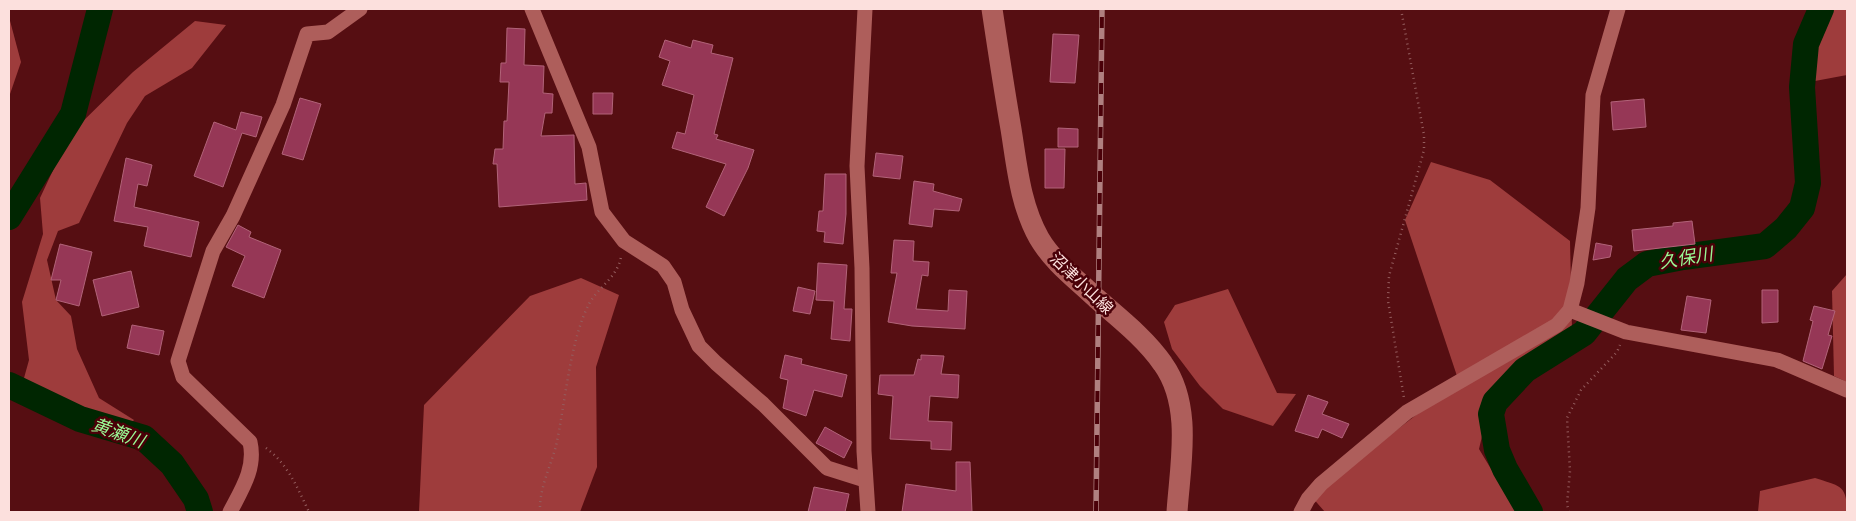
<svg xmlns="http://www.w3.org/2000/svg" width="1856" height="521" font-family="Arial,'Noto Sans JP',sans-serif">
<rect width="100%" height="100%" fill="#560e12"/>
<g fill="#9e3c3c">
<path d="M1820,9h27v66l-32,6 -10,-20z"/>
<path d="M9,17l12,45 -12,35z"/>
<path d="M195,21l31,4 -34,43 -47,28 -18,27 -48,100 -21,8 -11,29 9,40 15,16 6,33 22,49 35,22 -10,12 -52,-17 -43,-25 -5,-12 5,-18 -7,-58 21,-68 -3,-36 30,-64 63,-62z"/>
<path d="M1431,162l59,18 80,61 2,88 -84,82 -9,38 38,63h-192l-14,-16 148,-114 -54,-162z"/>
<path d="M1847,274v108l-13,-6 -2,-85z"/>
<path d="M581,278l38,17 -23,72 1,100 -17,45h-161l5,-107 106,-109z"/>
<path d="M1228,289l49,104 19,1 -23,32 -50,-17 -23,-23 -28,-37 -8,-27 11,-17z"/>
<path d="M1815,478c24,8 32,6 32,34h-89l2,-21z"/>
</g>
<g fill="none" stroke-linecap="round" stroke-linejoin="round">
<g stroke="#002601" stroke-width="26">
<path d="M9,217l64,-103 27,-105"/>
<path d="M9,385l71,34 64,19 28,26 24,35 4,13"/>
<path d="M1530,512l-25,-43 -8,-19 -6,-36 4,-12 30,-32 59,-37 43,-54 20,-15 36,-7 82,-11 21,-18 16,-20 6,-25 -6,-96 4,-43 15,-35"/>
</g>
</g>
<g fill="#963756" stroke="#b26379">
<path d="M507,28l18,1 -1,36 20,1 -1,27 10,1 -1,19h-7l-4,23 33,-1 1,49 11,-1 1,17 -88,7 -2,-43h-4l2,-15h8l1,-28h3l2,-39h-9l1,-19h5z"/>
<path d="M1053,34l26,1 -4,48 -25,-1z"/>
<path d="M665,40l26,8 2,-8 20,5 -2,8 22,5 -19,76 4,1 -2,4 38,11 -6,18 -24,48 -18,-9 20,-43 -54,-16 5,-16 8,2 9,-39 -32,-10 8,-24 -11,-4z"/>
<path d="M593,93h20l-1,21h-19z"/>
<path d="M300,98l21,6 -18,56 -21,-6z"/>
<path d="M1644,99l2,28 -33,3 -2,-28z"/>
<path d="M241,112l21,5 -6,20 -14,-4 -19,54 -29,-11 20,-54 22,8z"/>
<path d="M1058,128l20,1v18h-20z"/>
<path d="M1045,149h20l-1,39h-19z"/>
<path d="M876,153l27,3 -3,23 -27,-3z"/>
<path d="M126,158l26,7 -5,21 -9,-2 -4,23 65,15 -8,35 -47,-11 4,-19 -34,-6z"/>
<path d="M825,174h21v40l-3,30 -19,-2 1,-10 -8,-1 2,-20h4z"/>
<path d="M914,181l20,3 -1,7 29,8 -3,12 -25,-2 -2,18 -23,-3z"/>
<path d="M1692,221l3,23 -61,7 -2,-21 41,-4v-3z"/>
<path d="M238,225l13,7 -2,5 32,13 -17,48 -32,-12 13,-30 -19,-9z"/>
<path d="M894,240l20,1 -1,20 16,1 -1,14 -6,-1 -6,34 32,2 1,-21 18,1 -2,38 -53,-3 -24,-4 9,-49h-6z"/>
<path d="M1596,243l16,3 -2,11 -17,3z"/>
<path d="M60,244l32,8 -13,54 -23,-6 5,-20h-10z"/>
<path d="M818,263l29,2 -3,44h8l-2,32 -19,-2 3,-38 -18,-1z"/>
<path d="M131,271l8,36 -37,9 -9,-36z"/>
<path d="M798,287l17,4 -5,23 -17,-3z"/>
<path d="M1762,290h16v32l-16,1z"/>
<path d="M1687,296l24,4 -5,33 -25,-3z"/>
<path d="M1814,306l21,5 -7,24 4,1 -10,33 -19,-8 10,-40 -3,-1z"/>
<path d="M132,325l32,6 -5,24 -32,-7z"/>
<path d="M785,355l17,4 -1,5 46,11 -5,22 -28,-7 -8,26 -23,-8 5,-28 -8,-2z"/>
<path d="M921,355l23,1 -3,18 18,1 -1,23 -28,-2 -2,25 24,1 -1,28 -20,-1v-8l-41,-2 3,-43 -15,-2 2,-19h34l4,-16 3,1z"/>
<path d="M1308,395l20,7 -6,12 27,10 -7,14 -20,-9 -4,9 -23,-7z"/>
<path d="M825,427l27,15 -8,16 -28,-15z"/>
<path d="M956,462h14l2,50h-70l4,-28 50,7z"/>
<path d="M814,487l35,7 -4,18h-37z"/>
</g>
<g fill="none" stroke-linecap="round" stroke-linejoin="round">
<g stroke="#945d5e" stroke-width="2.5" stroke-dasharray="1 4" stroke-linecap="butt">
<path d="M1401,9l23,126v15l-35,126 -1,25 16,97"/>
<path d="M266,448c22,16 32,41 43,64"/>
<path d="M540,512c-1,-23 10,-44 16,-66 9,-41 14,-106 33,-142 9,-17 28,-26 32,-47"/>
<path d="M1569,512l-2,-8 3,-33 -3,-53 14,-28 36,-38 3,-7"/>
</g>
<g stroke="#ae5e5b" stroke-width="15">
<path d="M532,9l57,138 13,65 22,29 39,25 11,16 8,28 17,36 17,17 47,41 64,64 38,12"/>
<path d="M865,9l-8,157 5,102 2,183 4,61"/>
<path d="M1570,310l56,22 151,28 70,30"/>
<path d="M230,512c12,-23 26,-44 20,-70l-67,-65 -5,-16 35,-110 20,-35 50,-111 24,-71 21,-2 32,-23"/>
<path d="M1301,512l7,-13 13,-15 86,-72 150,-87 13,-15 7,-27 11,-75 5,-113 25,-86"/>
</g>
<path stroke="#ae5e5b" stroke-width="21" d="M992,9c6,40 12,80 19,120 6,37 9,75 28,109 14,24 37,41 57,60 23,20 50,41 67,66 30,42 17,101 14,148"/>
<g stroke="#b08080" stroke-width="5.5">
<path id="rail" d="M1096,512l6,-503"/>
</g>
<use href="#rail" stroke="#4a0008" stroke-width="4" stroke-dasharray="11" stroke-linecap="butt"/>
</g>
<g text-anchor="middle" stroke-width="5" stroke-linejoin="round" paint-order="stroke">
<g font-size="16" fill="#fce0dd" stroke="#4a0008">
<text transform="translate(1082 283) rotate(44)" y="6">沼津小山線</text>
</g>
<g font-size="18" font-style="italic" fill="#99f895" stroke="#4a0008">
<text transform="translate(1686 258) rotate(-9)" y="6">久保川</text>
<text transform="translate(118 433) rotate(20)" y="6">黄瀬川</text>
</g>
</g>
<rect width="1856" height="521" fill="none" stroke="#fce0dd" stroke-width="20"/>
</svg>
